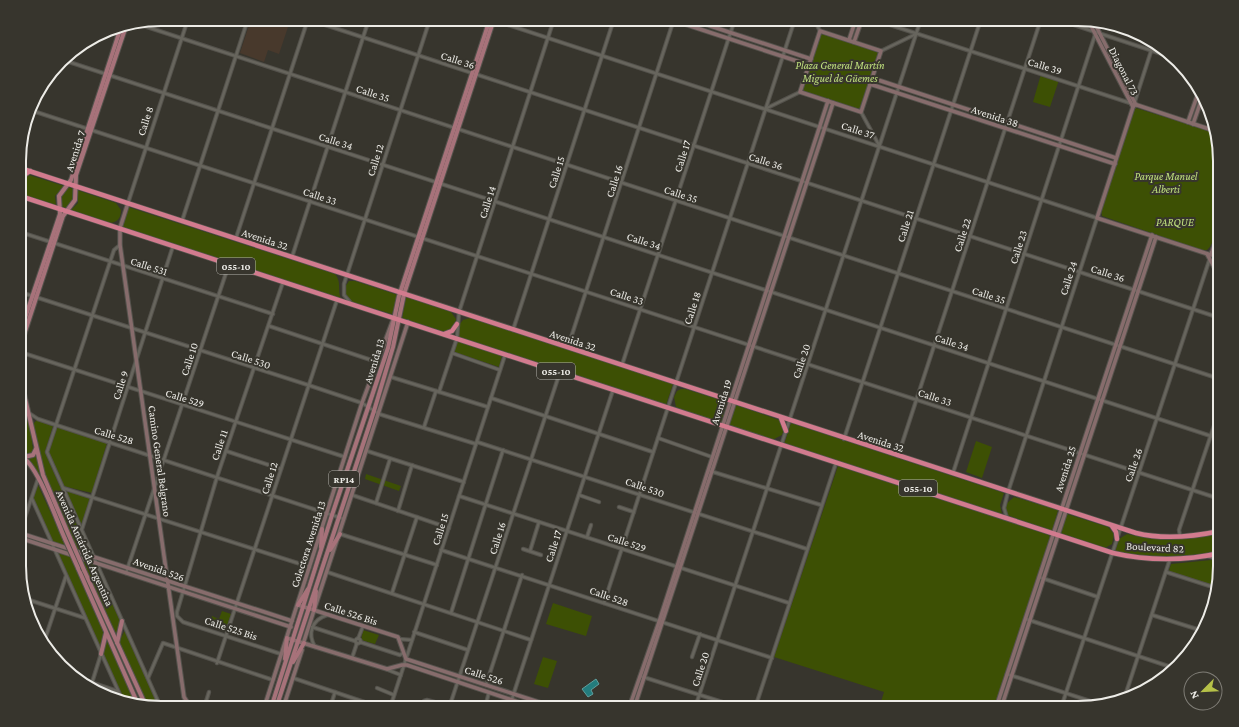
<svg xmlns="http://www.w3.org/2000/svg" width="1239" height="727" font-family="'Crimson Pro',serif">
<rect width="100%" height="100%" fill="#37352d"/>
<path fill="#48392c" d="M251,19h25l-1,3 13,5 -9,27 -11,-4 -4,12 -24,-9z"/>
<g fill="#3d5004">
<path d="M823,34l54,17 1,2 -18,55 -3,1 -53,-18 -1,-2 17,-54z"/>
<path d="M1041,74l18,6 -9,27 -17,-5z"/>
<path d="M1136,108l77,24c2,6 6,14 7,21 2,19 3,85 -13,97h-6l-99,-34 -1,-6 32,-98z"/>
<path d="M29,175l35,11 -9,10 1,10 -34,-12 -2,-12 4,-5z"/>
<path d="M68,187l5,2c4,8 1,15 -7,19l-4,-1c-1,-8 -2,-15 6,-20z"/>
<path d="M77,190l39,13 5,7c0,8 -4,13 -12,13l-39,-12 8,-8z"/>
<path d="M128,207l207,67c7,8 2,16 6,25l-219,-71z"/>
<path d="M349,281h6l43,14 -6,19 -44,-13 -3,-6v-8z"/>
<path d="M406,297l45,15 5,7 -1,8 -10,5 -43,-13z"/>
<path d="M470,318l203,66 -7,21 -208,-67 1,-13 4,-5z"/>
<path d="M457,341l45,14 -3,12 -45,-15z"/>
<path d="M681,389h4l42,13 -6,21 -45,-16 -2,-10 3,-6z"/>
<path d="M20,392l10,34 3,24 -3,5 -10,-2z"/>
<path d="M736,405l43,15 5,9 -2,6 -10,5 -43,-15z"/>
<path d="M37,420l16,6 -8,26 45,103 -12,-4 -32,-73 -13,-54z"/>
<path d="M791,423l213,70 -4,12 2,9 -218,-70z"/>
<path d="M57,427l50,16 -15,50 -29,-7 -15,-35z"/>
<path d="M976,441l16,6 -10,31 -16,-6z"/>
<path d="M36,455l10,35 -12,-23 -6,-7z"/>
<path d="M838,466l211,69 1,3 -56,170h-115l5,-16 -110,-35z"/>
<path d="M366,474l35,12 -2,5 -34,-12z"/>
<path d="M38,485l28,61 -14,-4 -19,-44z"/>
<path d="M68,491l20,6 2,2 -9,26 -15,-33z"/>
<path d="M1014,497l44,13 -6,21 -45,-16 -2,-5 1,-6z"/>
<path d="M1067,514l41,13 6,7 -2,10 -7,4 -5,-1 -40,-13z"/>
<path d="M1220,533v18c-36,7 -70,7 -105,1l4,-13 8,-5c31,8 62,6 93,-1z"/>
<path d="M57,551l13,5 34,78 -4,15z"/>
<path d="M82,559l12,5 28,61 -4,13z"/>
<path d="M1211,560l9,2v13l-4,12 -44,-14 -3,-3 2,-6z"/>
<path d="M553,603l39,13 -6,20 -40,-12z"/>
<path d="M222,611l9,3 -6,17 -16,-5 3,-10 7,3z"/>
<path d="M125,630l34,77 -12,-3 -28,-62z"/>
<path d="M363,630l16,5 -4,9 -14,-4z"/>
<path d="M107,640l27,61 -12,-3 -19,-45z"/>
<path d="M543,657l14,4 -9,27 -14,-4z"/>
</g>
<path fill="#237c7d" stroke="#609e9d" d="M596,679l3,5 -8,6 2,4 -5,3 -6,-8z"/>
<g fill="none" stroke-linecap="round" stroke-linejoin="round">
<g stroke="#54524c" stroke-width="4.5">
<g id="street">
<path d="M307,19l913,299"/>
<path d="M814,19l6,12"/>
<path d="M872,19l258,84"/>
<path d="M1056,19l112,37"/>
<path d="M493,20l604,198 -89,274 -4,16 3,10"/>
<path d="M138,24l1082,355"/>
<path d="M881,51l35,-17"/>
<path d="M63,60l1157,379"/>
<path d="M1135,101l19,-59"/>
<path d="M765,109l35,-17"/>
<path d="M30,110l1190,389"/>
<path d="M861,112l19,35"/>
<path d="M20,150l20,-60"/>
<path d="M128,203l60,-184"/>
<path d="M182,221l66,-202"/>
<path d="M20,232l253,82"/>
<path d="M236,238l72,-219"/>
<path d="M120,245l-6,5 -67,202 114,256"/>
<path d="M1214,256l6,2"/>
<path d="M292,257l77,-238"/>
<path d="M20,292l288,93 54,18 17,11 97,30"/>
<path d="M350,302l-6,-7v-11l86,-265"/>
<path d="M269,326l108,36"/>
<path d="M513,330l101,-311"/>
<path d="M568,347l106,-328"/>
<path d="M20,352l325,105"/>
<path d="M452,353l48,17"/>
<path d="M622,365l113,-346"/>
<path d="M391,377l97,30"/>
<path d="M439,392l18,-54 2,-26 95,-293"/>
<path d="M491,398l162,54"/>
<path d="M29,413l9,6 18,6 288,94"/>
<path d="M424,427l12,-36"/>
<path d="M658,438l54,19"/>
<path d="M844,439l137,-420"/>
<path d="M477,442l330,107"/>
<path d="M226,451l55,18"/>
<path d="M367,451l97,31"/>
<path d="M898,456l143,-437"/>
<path d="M710,471l111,34"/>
<path d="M953,473l142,-438"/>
<path d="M63,488l247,79"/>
<path d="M352,495l97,33"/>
<path d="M579,495l20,7"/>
<path d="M459,496l330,107"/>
<path d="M32,499l89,198"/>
<path d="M376,503l14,-44"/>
<path d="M619,507l15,5"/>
<path d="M398,511l14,-46"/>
<path d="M82,529l91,-283"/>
<path d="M20,532l18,-53"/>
<path d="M340,534l97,31"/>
<path d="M1180,536l-1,-6 41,-122"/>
<path d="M587,537l4,-12"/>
<path d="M523,549l18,6"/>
<path d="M441,550l331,108"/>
<path d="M530,551l9,-29"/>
<path d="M327,572l204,68"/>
<path d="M1166,572l50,16"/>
<path d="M126,573l103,-309"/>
<path d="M1039,577l59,20"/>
<path d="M392,593l25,-76"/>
<path d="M26,599l59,19"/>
<path d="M604,603l191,-584"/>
<path d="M451,613l52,-163"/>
<path d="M1152,615l51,16"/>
<path d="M1026,619l145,48"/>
<path d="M312,627l43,14"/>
<path d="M414,632l54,18"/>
<circle cx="358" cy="641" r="2.5"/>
<path d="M358,639l5,-13"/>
<path d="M399,639l13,1"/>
<path d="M360,642l40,13 3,-2"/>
<path d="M43,645l23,-69"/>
<path d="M315,647c-8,-14 -3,-27 12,-32"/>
<path d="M281,654l-98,-32 -6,-6v-4l40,-135 66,-195"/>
<path d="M692,657l8,-23"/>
<path d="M352,658l5,-15"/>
<path d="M217,663l120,-363"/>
<path d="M388,670l13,5"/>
<path d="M1007,674l92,30"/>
<path d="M640,676l101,32"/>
<path d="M78,678l39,13"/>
<path d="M148,678l15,-35 110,37"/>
<path d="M293,678l89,30"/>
<path d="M486,685l36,-110"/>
<path d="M377,688l17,7"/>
<path d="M90,689l11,-35"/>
<path d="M1125,696l45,-137"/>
<path d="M451,703l14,5"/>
<path d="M204,708l5,-16"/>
<path d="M330,708l5,-16"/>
<path d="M390,708l115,-353"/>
<path d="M423,708l1,-7 3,-1 11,3"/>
<path d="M449,708l111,-336"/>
<path d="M485,708l4,-16"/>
<path d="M509,708l104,-318"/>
<path d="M695,708l226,-689"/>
<path d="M755,708l81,-245"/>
<path d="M1061,708l149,-450"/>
</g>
</g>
<g stroke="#54524c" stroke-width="5.5">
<g id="secondary">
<path d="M669,19l140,46"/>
<path d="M689,19l122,40"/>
<path d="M1089,22l44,85"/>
<path d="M1095,24l41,81"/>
<path d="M820,31l61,20 -20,61 -61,-20z"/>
<path d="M849,40l7,-21"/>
<path d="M854,42l8,-23"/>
<path d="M872,78l244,80"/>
<path d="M870,84l245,80"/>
<path d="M1188,122l11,-31"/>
<path d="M1193,124l9,-26"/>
<path d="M1212,130l-78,-26 -37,114 114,37 9,-28"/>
<path d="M128,203l-8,25v17l64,452 7,11"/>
<path d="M1212,252l8,16"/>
<path d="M1207,254l13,24"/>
<path d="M20,533l272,88"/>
<path d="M20,538l271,89"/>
<path d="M1209,556l11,3"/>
<path d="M298,605l100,32 8,22 151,49"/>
<path d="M287,638l100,31 15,-4h5l129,43"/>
<path d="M303,644l105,-322"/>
<path d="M178,708l5,-2 7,2"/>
<path d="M264,708l98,-305 31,-83"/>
<path d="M283,708l19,-58"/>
<path d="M629,708l30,-86 169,-521"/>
<path d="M634,708l199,-605"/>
<path d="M996,708l156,-473"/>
<path d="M1001,708l155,-471"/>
</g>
</g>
<g stroke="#54524c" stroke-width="6">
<g id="primary">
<path d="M20,333l40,-119 -1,-18 12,-16 50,-153"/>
<path d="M20,347l43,-131 12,-16 1,-25 50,-149"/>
<path d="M20,377l23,98 27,63"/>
<path d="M20,455c18,10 36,64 45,84"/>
<path d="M24,457l9,-2 3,-6"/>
<path d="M321,547l1,-18"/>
<path d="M330,550l10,-16"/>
<path d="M78,568l59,134"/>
<path d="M84,570l61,134"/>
<path d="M298,605l10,-16"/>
<path d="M314,610l2,-19"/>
<path d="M117,643l5,-22"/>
<path d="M101,654l5,-21"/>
<path d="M285,659l2,-21"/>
<path d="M293,662l11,-19"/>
<path d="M271,708l61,-193 56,-167 11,-52 91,-277"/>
<path d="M276,708l98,-297 19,-64 11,-53 90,-275"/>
</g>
</g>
<g stroke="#54524c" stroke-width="6">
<g id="highway">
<path d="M20,168l1116,365c28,7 56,4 84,-2"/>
<path d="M20,178l10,-7"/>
<path d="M20,196l1093,357c34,8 73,8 107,0"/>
<path d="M444,334l8,-3 5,-7"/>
<path d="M781,418l5,13"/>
<path d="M1112,526l4,6 1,7"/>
</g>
</g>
<use href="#street" stroke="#67655d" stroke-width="2.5"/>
<use href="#secondary" stroke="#876c6c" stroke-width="3.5"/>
<use href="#primary" stroke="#a7727a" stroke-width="4"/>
<use href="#highway" stroke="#d27b8e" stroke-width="4.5"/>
<g stroke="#54524c" stroke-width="6" stroke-linecap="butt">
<g id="primary-bridge">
<path d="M70,538l14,32"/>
<path d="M65,539l13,29"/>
</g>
</g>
<use href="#primary-bridge" stroke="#a7727a" stroke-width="4"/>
</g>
<g text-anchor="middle" stroke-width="4" stroke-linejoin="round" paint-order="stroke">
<g fill="#37352d" stroke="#b6b5af" stroke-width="1">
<rect x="217" y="258" width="38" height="16" rx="3"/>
<rect x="537" y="363" width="38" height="16" rx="3"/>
<rect x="329" y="471" width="30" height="16" rx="3"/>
<rect x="899" y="480" width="38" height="16" rx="3"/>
</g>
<g font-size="10" font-weight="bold" fill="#edece7">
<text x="236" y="270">055-10</text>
<text x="556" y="375">055-10</text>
<text x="344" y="483">RP14</text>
<text x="918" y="492">055-10</text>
</g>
<g font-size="11" fill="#edece7" stroke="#37352d">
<text transform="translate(458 60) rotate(18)" y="4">Calle 36</text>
<text transform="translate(1045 66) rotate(17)" y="4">Calle 39</text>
<text transform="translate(1124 71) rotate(63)" y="4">Diagonal 73</text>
<text transform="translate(373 93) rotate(18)" y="4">Calle 35</text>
<text transform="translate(995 116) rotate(18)" y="4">Avenida 38</text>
<text transform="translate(145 121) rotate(-72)" y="4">Calle 8</text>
<text transform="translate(858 130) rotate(18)" y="4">Calle 37</text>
<text transform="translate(336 141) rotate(18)" y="4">Calle 34</text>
<text transform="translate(75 151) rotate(-72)" y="4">Avenida 7</text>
<text transform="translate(682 156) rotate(-72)" y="4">Calle 17</text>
<text transform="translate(375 160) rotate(-72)" y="4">Calle 12</text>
<text transform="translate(766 161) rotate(18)" y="4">Calle 36</text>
<text transform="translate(556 172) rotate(-72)" y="4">Calle 15</text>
<text transform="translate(614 181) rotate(-72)" y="4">Calle 16</text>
<text transform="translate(681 194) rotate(18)" y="4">Calle 35</text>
<text transform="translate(320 196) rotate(18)" y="4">Calle 33</text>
<text transform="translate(487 202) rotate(-72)" y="4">Calle 14</text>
<text transform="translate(905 226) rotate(-72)" y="4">Calle 21</text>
<text transform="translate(962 235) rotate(-72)" y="4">Calle 22</text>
<text transform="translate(265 239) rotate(18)" y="4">Avenida 32</text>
<text transform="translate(644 241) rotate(18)" y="4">Calle 34</text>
<text transform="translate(1018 247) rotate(-72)" y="4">Calle 23</text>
<text transform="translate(149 266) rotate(18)" y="4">Calle 531</text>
<text transform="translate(1108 273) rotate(18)" y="4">Calle 36</text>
<text transform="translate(1068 278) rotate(-72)" y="4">Calle 24</text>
<text transform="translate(989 295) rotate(18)" y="4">Calle 35</text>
<text transform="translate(627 296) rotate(18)" y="4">Calle 33</text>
<text transform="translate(692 308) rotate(-72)" y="4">Calle 18</text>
<text transform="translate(573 340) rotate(18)" y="4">Avenida 32</text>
<text transform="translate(952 342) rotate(18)" y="4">Calle 34</text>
<text transform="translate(189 359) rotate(-72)" y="4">Calle 10</text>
<text transform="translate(251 359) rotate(18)" y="4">Calle 530</text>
<text transform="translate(374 361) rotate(-73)" y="4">Avenida 13</text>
<text transform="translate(801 361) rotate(-71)" y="4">Calle 20</text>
<text transform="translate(120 385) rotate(-72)" y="4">Calle 9</text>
<text transform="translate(935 397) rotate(18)" y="4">Calle 33</text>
<text transform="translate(185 398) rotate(17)" y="4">Calle 529</text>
<text transform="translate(721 402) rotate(-72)" y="4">Avenida 19</text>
<text transform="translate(114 435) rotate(17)" y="4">Calle 528</text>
<text transform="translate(881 441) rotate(18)" y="4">Avenida 32</text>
<text transform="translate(219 445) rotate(-71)" y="4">Calle 11</text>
<text transform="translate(160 461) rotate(82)" y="4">Camino General Belgrano</text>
<text transform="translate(1133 465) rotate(-71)" y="4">Calle 26</text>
<text transform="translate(1065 469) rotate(-72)" y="4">Avenida 25</text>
<text transform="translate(269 478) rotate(-72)" y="4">Calle 12</text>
<text transform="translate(645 487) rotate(19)" y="4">Calle 530</text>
<text transform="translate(440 529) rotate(-72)" y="4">Calle 15</text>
<text transform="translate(497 538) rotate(-72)" y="4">Calle 16</text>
<text transform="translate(627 542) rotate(18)" y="4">Calle 529</text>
<text transform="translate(308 544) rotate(-72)" y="4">Colectora Avenida 13</text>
<text transform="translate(553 546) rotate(-72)" y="4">Calle 17</text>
<text transform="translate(1155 547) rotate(3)" y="4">Boulevard 82</text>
<text transform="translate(85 548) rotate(66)" y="4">Avenida Antártida Argentina</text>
<text transform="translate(159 569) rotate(19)" y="4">Avenida 526</text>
<text transform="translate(609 596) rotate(19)" y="4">Calle 528</text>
<text transform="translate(351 613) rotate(18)" y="4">Calle 526 Bis</text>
<text transform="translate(231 628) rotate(18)" y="4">Calle 525 Bis</text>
<text transform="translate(700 669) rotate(-72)" y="4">Calle 20</text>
<text transform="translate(484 675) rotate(18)" y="4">Calle 526</text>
</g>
<g font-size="11" font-style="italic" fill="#c0e17e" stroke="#37352d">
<text x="840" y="69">Plaza General Martín<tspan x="840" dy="13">Miguel de Güemes</tspan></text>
<text x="1166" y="180">Parque Manuel<tspan x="1166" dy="13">Alberti</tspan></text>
<text x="1175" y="226">PARQUE</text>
</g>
</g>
<path d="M0 0H1239V727H0ZM161 26H1078A135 135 0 0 1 1213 161V566A135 135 0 0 1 1078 701H161A135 135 0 0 1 26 566V161A135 135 0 0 1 161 26Z" fill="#37352d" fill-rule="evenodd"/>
<path fill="none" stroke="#edece7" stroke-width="2" d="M161 26H1078A135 135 0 0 1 1213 161V566A135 135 0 0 1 1078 701H161A135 135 0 0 1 26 566V161A135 135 0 0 1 161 26Z"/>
<g transform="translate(1203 691) rotate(246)"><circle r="19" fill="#37352d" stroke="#807e77"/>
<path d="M0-3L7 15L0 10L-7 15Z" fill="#b6c148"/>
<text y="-6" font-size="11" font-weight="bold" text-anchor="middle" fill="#edece7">N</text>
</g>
</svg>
